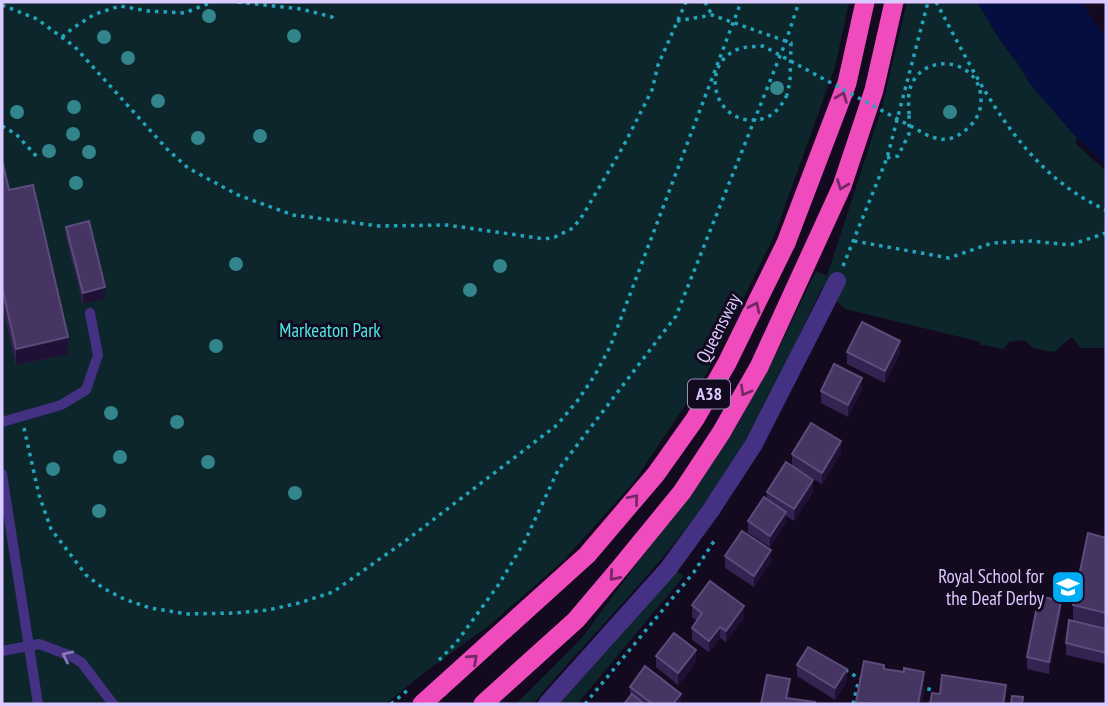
<svg xmlns="http://www.w3.org/2000/svg" width="1108" height="706" font-family="'PT Sans Narrow',sans-serif">
<rect width="100%" height="100%" fill="#130a20"/>
<g fill="#0d262b">
<path d="M2,2h847l-14,65 -60,167 -68,139 -74,110 -69,77 -73,64 -71,52 -34,28h-384z"/>
<path d="M907,2h70l25,41 17,21 11,20 47,54 -2,5 31,28v177h-25l-9,-11 -18,15 -21,-4 -9,-8 -15,2 -6,7 -25,-5 3,-2 -136,-33 -23,-21c-16,32 -30,64 -46,96 -22,44 -48,87 -77,127 -50,69 -112,128 -166,193h-17l65,-65 124,-167 33,-48 37,-68 41,-85 11,5 55,-169z"/>
<path d="M675,570l9,6 -107,128h-18z"/>
</g>
<path fill="#040e3f" d="M977,2h104l25,37v126l-29,-27 -47,-54 -12,-20 -16,-21z"/>
<g fill="none" stroke-linecap="round" stroke-linejoin="round">
<g stroke="#22a5bb" stroke-width="3.5" stroke-dasharray="3.5 5" stroke-linecap="butt">
<path d="M238,2l63,7 31,8 2,2"/>
<path d="M705,2l7,13"/>
<path d="M936,2c43,79 83,169 170,208"/>
<path d="M2,5l35,14 38,28 92,102 21,19 50,27 55,20 86,11 68,-1 98,14 10,-2 18,-9 10,-13 41,-70 28,-55 6,-25 28,-63"/>
<path d="M677,21l35,-6 79,28 -1,38 -3,14"/>
<path d="M62,37l11,-9 22,-14 25,-8 28,5 36,2 29,-11"/>
<path d="M2,126l14,8 23,25"/>
<path d="M887,158l11,-2 11,-22v-19"/>
<path d="M854,241l95,17 43,-15 39,-2 39,4 36,-12"/>
<path d="M843,266l44,-108 41,-156"/>
<path d="M24,428l15,67 12,34 35,46 17,13 21,11 26,9 38,6 47,-1 33,-3 31,-7 34,-11 75,-53 149,-114 21,-25 17,-25 15,-28 131,-345"/>
<path d="M439,660l17,-17 43,-59 26,-43 33,-71 118,-154 110,-275 13,-39"/>
<path d="M845,670l14,8 4,1"/>
<path d="M919,687l14,3"/>
<path d="M391,704l17,-14"/>
<path d="M585,704l109,-132 22,-34"/>
<path d="M853,704l6,-25"/>
</g>
<g stroke="#453184" stroke-width="10">
<path d="M2,422l59,-17 25,-15 12,-35 -8,-42"/>
<path d="M2,474l36,230"/>
<path d="M2,651l37,-7 32,12 11,7 31,41"/>
</g>
<path stroke="#453184" stroke-width="18" d="M547,704l121,-135 43,-59 43,-66 83,-163"/>
<g stroke="#f04bbc" stroke-width="19">
<path d="M422,704l165,-149 69,-81 39,-55 32,-56 59,-120 61,-160 18,-81"/>
<path d="M483,704l93,-84 44,-52 62,-76 39,-59 38,-66 83,-181 32,-96 20,-88"/>
</g>
<path stroke="#22a5bb" stroke-width="3.5" stroke-dasharray="3.5 5" stroke-linecap="butt" d="M787,95c-7,14 -16,24 -32,25 -40,3 -56,-53 -19,-70 9,-4 18,-3 27,-4l164,89c17,7 25,6 40,-6 8,-7 14,-17 14,-28 1,-45 -64,-51 -72,-8 -1,8 0,15 0,22"/>
</g>
<g fill="#32858b">
<circle cx="209" cy="16" r="7"/>
<circle cx="294" cy="36" r="7"/>
<circle cx="104" cy="37" r="7"/>
<circle cx="128" cy="58" r="7"/>
<circle cx="777" cy="88" r="7"/>
<circle cx="158" cy="101" r="7"/>
<circle cx="74" cy="107" r="7"/>
<circle cx="17" cy="112" r="7"/>
<circle cx="950" cy="112" r="7"/>
<circle cx="73" cy="134" r="7"/>
<circle cx="260" cy="136" r="7"/>
<circle cx="198" cy="138" r="7"/>
<circle cx="49" cy="151" r="7"/>
<circle cx="89" cy="152" r="7"/>
<circle cx="76" cy="183" r="7"/>
<circle cx="236" cy="264" r="7"/>
<circle cx="500" cy="266" r="7"/>
<circle cx="470" cy="290" r="7"/>
<circle cx="216" cy="346" r="7"/>
<circle cx="111" cy="413" r="7"/>
<circle cx="177" cy="422" r="7"/>
<circle cx="120" cy="457" r="7"/>
<circle cx="208" cy="462" r="7"/>
<circle cx="53" cy="469" r="7"/>
<circle cx="295" cy="493" r="7"/>
<circle cx="99" cy="511" r="7"/>
</g>
<g fill="#342250">
<path d="M2,160l7,30 59,164 -52,11 -14,-61z"/>
<path d="M66,227l39,71 -22,6 -17,-66z"/>
<path d="M847,352l53,1 -15,30 -38,-19z"/>
<path d="M862,389l-14,28 -27,-14v-12z"/>
<path d="M841,453l-19,31 -30,-18v-12z"/>
<path d="M767,492h46l-19,29 -8,-5v7l-16,24 -22,-14v-12l19,-22z"/>
<path d="M1106,538v126l-40,-9v-12l7,-22v-16z"/>
<path d="M725,556l46,6 -17,25 -29,-19z"/>
<path d="M692,605l52,13 -18,24 -6,-4 -11,14 -17,-12v-12l5,-7 -5,-4z"/>
<path d="M1061,612l-12,62 -22,-5v-12z"/>
<path d="M656,656l40,6 -18,23 -22,-18z"/>
<path d="M797,665l50,16 -12,19 -38,-24z"/>
<path d="M630,687l51,17h-57l6,-7z"/>
</g>
<g fill="#1f1135">
<path d="M105,287v11l-22,6v-11z"/>
<path d="M68,337v17l-52,11v-16z"/>
<path d="M900,341v12l-15,30v-12z"/>
<path d="M862,378v11l-14,28v-12z"/>
<path d="M841,441v12l-19,31v-11z"/>
<path d="M813,480v12l-19,29v-12z"/>
<path d="M786,512v11l-16,24v-11z"/>
<path d="M771,550v12l-17,25v-11z"/>
<path d="M1061,601v11l-12,62v-12z"/>
<path d="M744,606v12l-18,24v-11z"/>
<path d="M720,627v11l-11,14v-11z"/>
<path d="M696,650v12l-18,23v-12z"/>
<path d="M847,669v12l-12,19v-12z"/>
<path d="M924,672v22l-2,10h-4z"/>
<path d="M790,679v16l-2,9 -2,-6z"/>
<path d="M1006,685v19h-3z"/>
<path d="M681,694v10h-8z"/>
</g>
<g fill="#463463" stroke="#5d4b7b" stroke-width="2">
<path d="M2,160l7,30 24,-5 35,152 -52,12 -14,-62z"/>
<path d="M89,221l16,66 -22,6 -17,-66z"/>
<path d="M862,322l38,19 -15,30 -38,-19z"/>
<path d="M834,364l28,14 -14,27 -27,-14z"/>
<path d="M811,423l30,18 -19,32 -30,-19z"/>
<path d="M786,462l27,18 -19,29 -27,-17z"/>
<path d="M764,497l22,15 -16,24 -22,-15z"/>
<path d="M742,531l29,19 -17,26 -29,-20z"/>
<path d="M1088,533l18,5v75l-33,-8z"/>
<path d="M710,581l34,25 -18,25 -6,-4 -11,14 -17,-13 10,-15 -10,-8z"/>
<path d="M1039,596l22,5 -12,61 -22,-5z"/>
<path d="M1069,620l37,9v24l-40,-10z"/>
<path d="M674,633l22,17 -18,23 -22,-17z"/>
<path d="M808,647l39,22 -12,19 -38,-23z"/>
<path d="M864,661l20,4v4l20,3v-4l20,4 -6,32h-45l-17,-2z"/>
<path d="M645,666l36,28 -8,10h-20l-23,-17z"/>
<path d="M767,675l23,4 -4,19 29,4 -1,2h-53z"/>
<path d="M942,675l64,10 -3,19h-73l2,-11 8,1z"/>
<path d="M632,694l12,10h-20z"/>
<path d="M1012,696l11,1 -1,7h-11z"/>
</g>
<defs><path id="oneway-chevron" d="M-2-3.5L2.5 0L-2 3.5" fill="none" stroke-width="1.6" stroke-linecap="round" stroke-linejoin="round" transform="scale(1.75)"/></defs>
<g stroke="#762766">
<use href="#oneway-chevron" transform="translate(842 97) rotate(-69)"/>
<use href="#oneway-chevron" transform="translate(842 185) rotate(111)"/>
<use href="#oneway-chevron" transform="translate(755 307) rotate(-64)"/>
<use href="#oneway-chevron" transform="translate(745 391) rotate(120)"/>
<use href="#oneway-chevron" transform="translate(634 499) rotate(-50)"/>
<use href="#oneway-chevron" transform="translate(614 576) rotate(131)"/>
<use href="#oneway-chevron" transform="translate(473 659) rotate(-42)"/>
</g>
<use stroke="#8876bb" href="#oneway-chevron" transform="translate(67 656) rotate(-155)"/>
<defs>
<g id="school-square" transform="scale(1.75)"><rect x="-9" y="-9" width="18" height="18" rx="4" fill="#00abf5" stroke="#130a20"/><path d="M0-5L7-2L0 1L-7-2ZM-4 1L0 2.5L4 1V4Q0 6-4 4Z" fill="#fff"/></g>
</defs>
<g fill-rule="evenodd">
<use href="#school-square" x="1068" y="587"/>
</g>
<g text-anchor="middle" stroke-width="6" stroke-linejoin="round" paint-order="stroke">
<rect fill="#130a20" stroke="#9f90bc" stroke-width="2" x="688" y="379.5" width="42" height="29" rx="5"/>
<g font-size="18" font-weight="bold" fill="#dbcaff">
<text x="709" y="400">A38</text>
</g>
<g font-size="19" fill="#dbcaff" stroke="#130a20">
<text transform="translate(718 328) rotate(-63)" y="7">Queensway</text>
</g>
<g font-size="19" fill="#4beae2" stroke="#130a20">
<text x="330" y="337">Markeaton Park</text>
</g>
<g font-size="19" fill="#dbcaff" stroke="#130a20" text-anchor="end">
<text x="1044" y="583">Royal School for<tspan x="1044" dy="22">the Deaf Derby</tspan></text>
</g>
</g>
<rect width="1108" height="706" fill="none" stroke="#dbcaff" stroke-width="7"/>
</svg>
